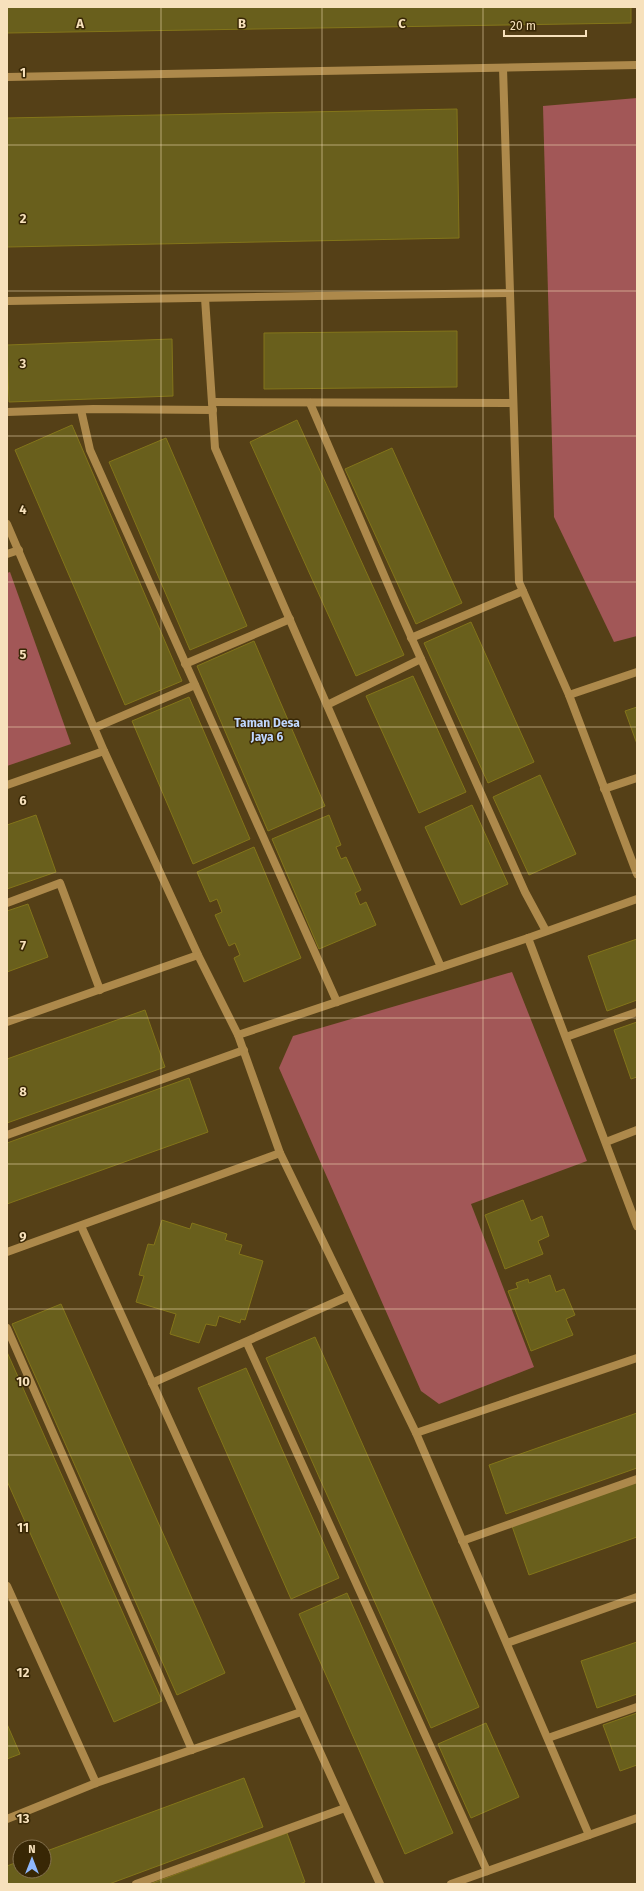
<svg xmlns="http://www.w3.org/2000/svg" width="644" height="1891" font-family="'Fira Sans',sans-serif">
<rect width="100%" height="100%" fill="#554017"/>
<g fill="#a25757">
<path d="M637,98v538l-23,6 -60,-125 -11,-411z"/>
<path d="M10,572l61,172 -64,22v-193z"/>
<path d="M512,972l75,189 -116,43 63,163 -95,37 -18,-13 -142,-323 14,-32z"/>
</g>
<g fill="#695f1c" stroke="#83751a">
<path d="M7,7h624v16l-624,10z"/>
<path d="M457,109l2,129 -452,9v-129z"/>
<path d="M457,331v56l-193,2v-56z"/>
<path d="M172,339l1,57 -164,6 -2,-57z"/>
<path d="M297,420l107,235 -48,21 -106,-234z"/>
<path d="M72,425l110,256 -57,24 -110,-255z"/>
<path d="M166,438l81,188 -57,24 -81,-188z"/>
<path d="M392,448l70,155 -46,21 -71,-155z"/>
<path d="M471,622l63,140 -46,21 -64,-140z"/>
<path d="M254,641l71,165 -57,25 -71,-165z"/>
<path d="M413,676l53,116 -47,21 -53,-117z"/>
<path d="M189,697l61,142 -57,25 -61,-143z"/>
<path d="M637,707v37l-12,-33z"/>
<path d="M540,775l36,79 -47,21 -36,-78z"/>
<path d="M472,805l36,79 -47,21 -36,-78z"/>
<path d="M36,815l20,57 -49,17v-64z"/>
<path d="M329,815l12,30 -5,2 5,12 5,-2 15,33 -6,3 5,12 6,-3 10,23 -57,24 -47,-110z"/>
<path d="M254,847l47,111 -57,24 -10,-24 6,-3 -5,-12 -6,3 -14,-31 7,-3 -5,-13 -7,3 -13,-30z"/>
<path d="M28,904l20,53 -41,15v-61z"/>
<path d="M637,939v61l-30,11 -19,-55z"/>
<path d="M145,1010l20,57 -158,56v-64z"/>
<path d="M637,1022v55l-6,2 -17,-49z"/>
<path d="M189,1078l19,54 -201,72v-61z"/>
<path d="M523,1200l8,21 11,-5 7,20 -11,5 5,13 -38,15 -20,-54z"/>
<path d="M162,1220l28,9 2,-6 35,11 -2,6 17,5 -3,9 24,7 -18,59 -4,-1 -1,4 -21,-7 -3,10 -10,-2 -7,19 -29,-9 6,-20 -40,-12 8,-26 -5,-1 9,-31 6,1z"/>
<path d="M550,1275l6,17 8,-3 11,26 -9,4 7,16 -42,16 -23,-60 10,-3 -2,-5 12,-4 1,4z"/>
<path d="M61,1304l164,369 -48,22 -165,-371z"/>
<path d="M315,1337l164,370 -48,21 -165,-370z"/>
<path d="M7,1352l155,349 -48,21 -107,-241z"/>
<path d="M246,1368l93,210 -48,21 -93,-211z"/>
<path d="M637,1413v55l-131,46 -17,-49z"/>
<path d="M637,1482v55l-108,38 -17,-49z"/>
<path d="M347,1593l106,240 -48,21 -106,-240z"/>
<path d="M637,1642v52l-40,14 -16,-47z"/>
<path d="M637,1713v52l-17,6 -17,-46z"/>
<path d="M486,1723l33,74 -48,21 -33,-74z"/>
<path d="M7,1724l13,30 -13,5z"/>
<path d="M244,1778l19,49 -154,57h-102v-18l13,-5v10h24v-19z"/>
<path d="M287,1833l18,49 -6,2h-149z"/>
</g>
<g fill="none" stroke-linecap="round" stroke-linejoin="round">
<g stroke="#ad894b" stroke-width="8">
<path d="M212,402l301,1"/>
<path d="M310,403l86,200 129,289 21,39"/>
<path d="M81,410l9,40 247,552"/>
<path d="M7,412l86,-3 120,1"/>
<path d="M411,638l112,-47"/>
<path d="M185,664l105,-45"/>
<path d="M327,705l94,-46"/>
<path d="M94,728l101,-43"/>
<path d="M604,789l33,-11"/>
<path d="M7,903l53,-20 40,107"/>
<path d="M566,1037l71,-25"/>
<path d="M7,1135l237,-85"/>
<path d="M7,1328l185,422"/>
<path d="M247,1343l240,528"/>
<path d="M152,1383l197,-87"/>
<path d="M462,1541l175,-62"/>
<path d="M548,1738l89,-31"/>
<path d="M136,1884l209,-76"/>
</g>
<g stroke="#ad894b" stroke-width="8">
<path d="M503,68l16,514 50,113 68,179"/>
<path d="M7,77l630,-12"/>
<path d="M205,298l10,150 226,519"/>
<path d="M7,301l501,-8"/>
<path d="M7,524l97,227 94,204 40,80 42,118 136,280 173,402"/>
<path d="M7,554l12,-4"/>
<path d="M569,695l68,-23"/>
<path d="M7,785l97,-34"/>
<path d="M528,938l109,288"/>
<path d="M7,1022l191,-67"/>
<path d="M238,1035l290,-97 109,-39"/>
<path d="M606,1142l31,-12"/>
<path d="M81,1226l299,658"/>
<path d="M7,1252l273,-99"/>
<path d="M416,1433l221,-75"/>
<path d="M7,1586l89,197"/>
<path d="M507,1643l130,-46"/>
<path d="M7,1819l89,-36 205,-71"/>
<path d="M451,1884l186,-66"/>
</g>
</g>
<path fill="none" stroke="#f7e1bc" stroke-width="1" stroke-opacity="0.55" d="M161,7v1877M322,7v1877M483,7v1877M7,145h630M7,291h630M7,436h630M7,582h630M7,727h630M7,873h630M7,1018h630M7,1164h630M7,1309h630M7,1455h630M7,1600h630M7,1746h630"/>
<g text-anchor="middle" stroke-width="3" stroke-linejoin="round" paint-order="stroke">
<g font-size="12" font-weight="bold" fill="#bfd7fe" stroke="#382705">
<text x="267" y="727">Taman Desa<tspan x="267" dy="14">Jaya 6</tspan></text>
</g>
</g>
<g font-size="13" text-anchor="middle" font-weight="bold" fill="#f7e1bc" stroke="#382705" stroke-width="3" stroke-linejoin="round" paint-order="stroke">
<text x="80" y="28">A</text>
<text x="242" y="28">B</text>
<text x="402" y="28">C</text>
<text x="23" y="77">1</text>
<text x="23" y="223">2</text>
<text x="23" y="368">3</text>
<text x="23" y="514">4</text>
<text x="23" y="659">5</text>
<text x="23" y="805">6</text>
<text x="23" y="950">7</text>
<text x="23" y="1096">8</text>
<text x="23" y="1241">9</text>
<text x="23" y="1386">10</text>
<text x="23" y="1532">11</text>
<text x="23" y="1677">12</text>
<text x="23" y="1823">13</text>
</g>
<rect width="644" height="1891" fill="none" stroke="#f7e1bc" stroke-width="16"/>
<g transform="translate(32 1859)"><circle r="19" fill="#382705" stroke="#84714e"/>
<path d="M0-3L7 15L0 10L-7 15Z" fill="#8fb8fd"/>
<text y="-6" font-size="11" font-weight="bold" text-anchor="middle" fill="#f7e1bc">N</text>
</g>
<path d="M504 30v6h82v-6" fill="none" stroke="#f7e1bc" stroke-width="2"/>
<text x="510" y="30" font-size="12" fill="#f7e1bc" stroke="#382705" stroke-width="3" paint-order="stroke">20 m</text>
</svg>
